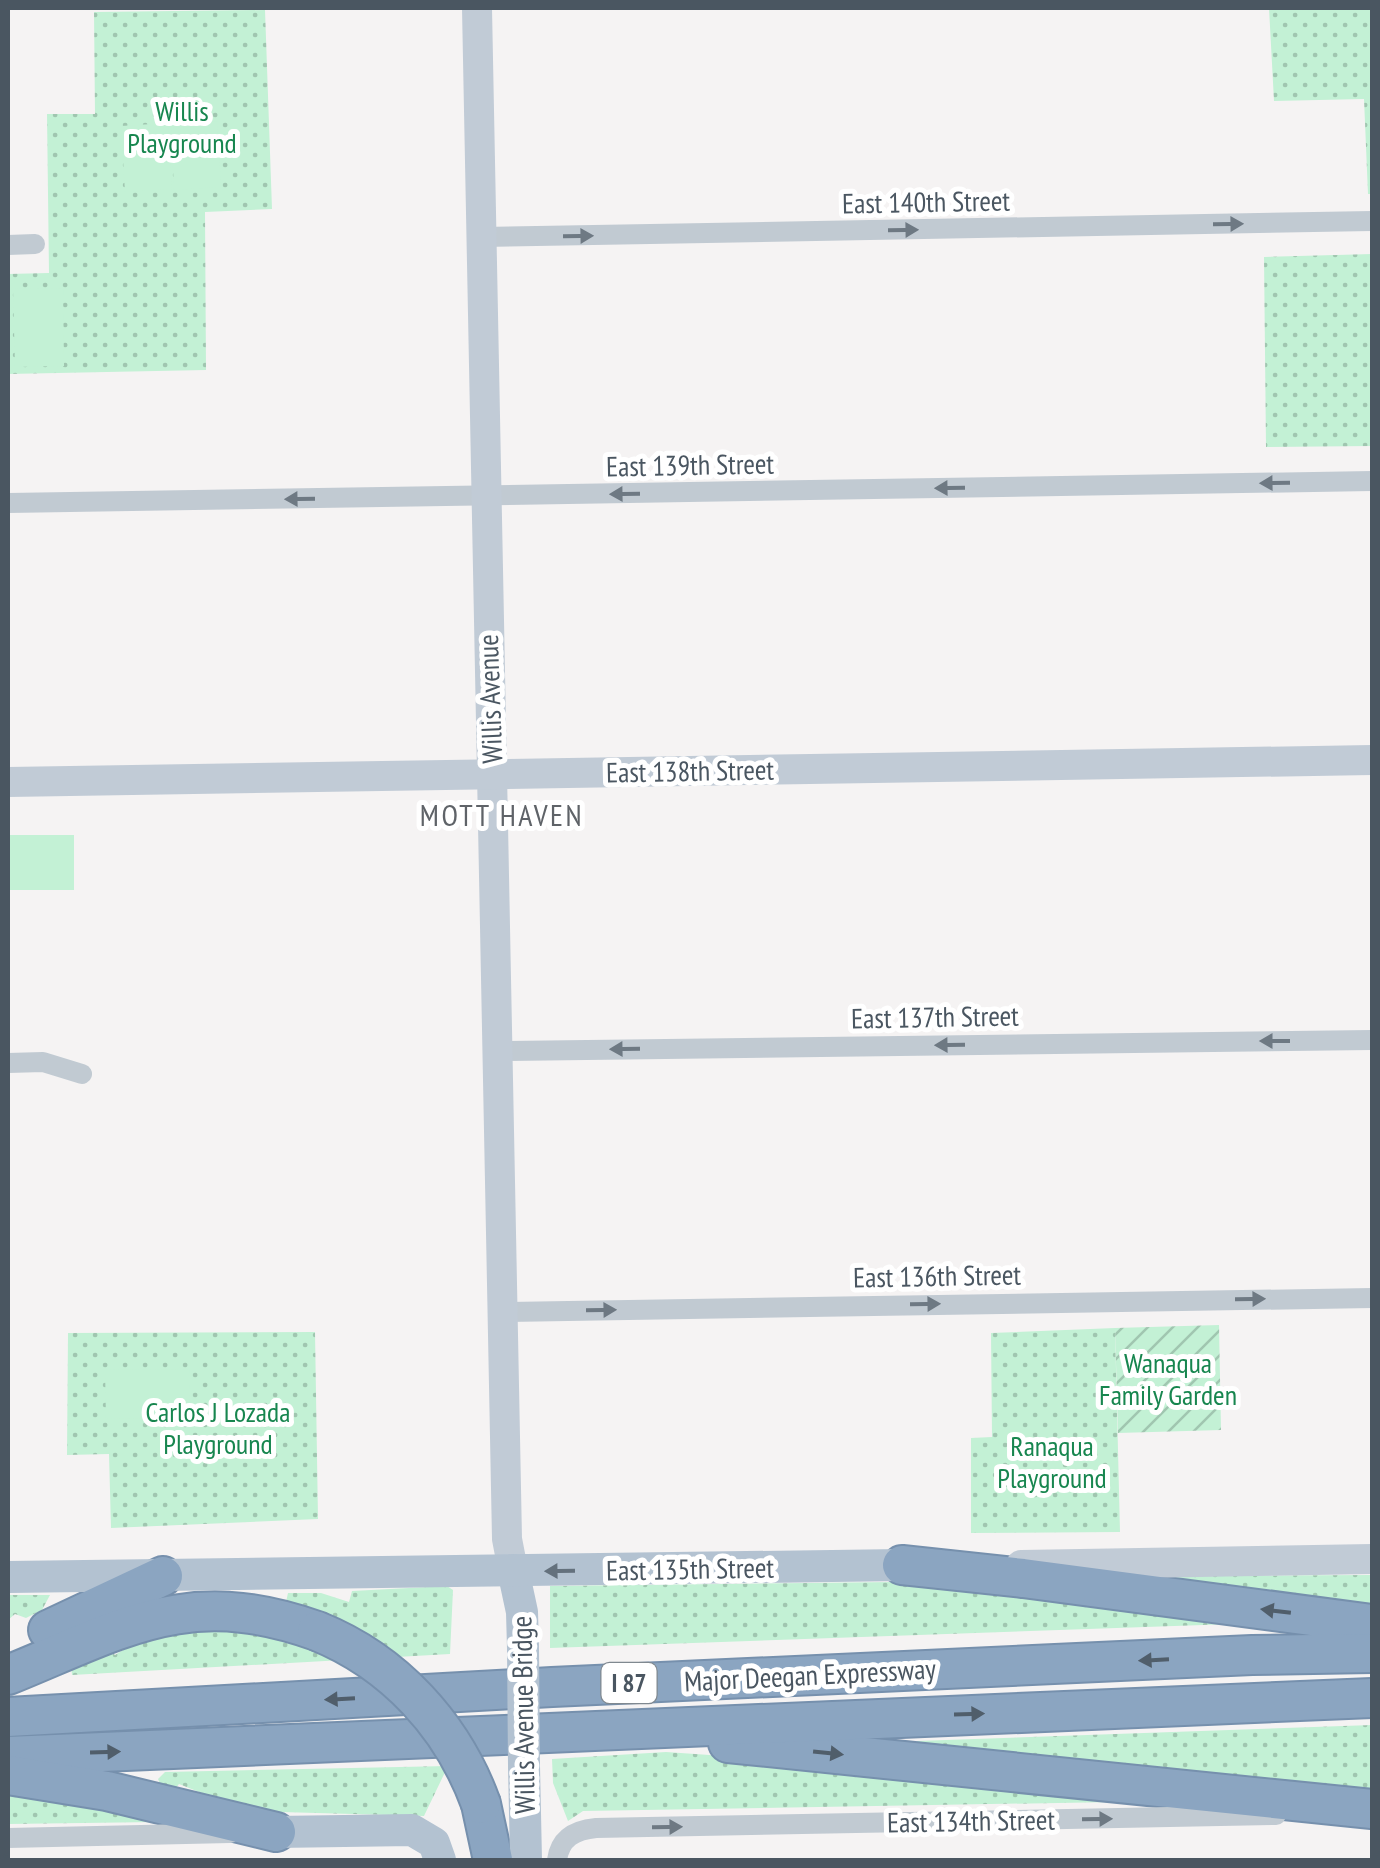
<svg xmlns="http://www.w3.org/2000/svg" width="1380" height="1868" font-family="'PT Sans Narrow',sans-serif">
<defs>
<pattern id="grass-dots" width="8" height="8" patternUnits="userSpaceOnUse" patternTransform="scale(2.5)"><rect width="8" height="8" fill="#c3f1d5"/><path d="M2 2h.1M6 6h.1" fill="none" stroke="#a0c6b0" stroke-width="1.8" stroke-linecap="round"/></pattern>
<pattern id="garden-furrows" width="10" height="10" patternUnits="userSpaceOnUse" patternTransform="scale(2.5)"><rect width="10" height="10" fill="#c3f1d5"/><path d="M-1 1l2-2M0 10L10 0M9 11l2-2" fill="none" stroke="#a0c6b0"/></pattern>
</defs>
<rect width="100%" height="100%" fill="#f5f3f3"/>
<g fill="url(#grass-dots)">
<path d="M1269,8h103v186h-4l-4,-95 -90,2z"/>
<path d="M265,10l7,199 -67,3 1,158 -198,4v-100l41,-1 -2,-159h48l-1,-102z"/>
<path d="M1372,254v192l-106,1 -2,-190z"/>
<path d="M1115,1328l5,204 -149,1v-95l21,-1 -1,-104z"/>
<path d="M315,1332l3,187 -207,9 -2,-74 -42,1 1,-122z"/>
<path d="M1372,1575v37l-229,-36z"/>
<path d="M985,1581l247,43 -682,24v-62z"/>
<path d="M447,1586l6,4 -3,64 -378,21 -1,-11 37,-16 7,7 27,-17 170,-27 -26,-9 2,-9h33l28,9 3,-11z"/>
<path d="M8,1595h42l-8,15 -16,8 -11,-4 -7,6z"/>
<path d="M1372,1725v64l-454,-42 -1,-6z"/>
<path d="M666,1752l173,12 333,37 -589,10 -15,10 -15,-38 -1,-24z"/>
<path d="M448,1766l-24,50 -177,-5 -68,-27 -7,9 -10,-5 -4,-9 7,-7z"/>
<path d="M8,1791l62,5 87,26 -149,2z"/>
</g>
<path fill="url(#garden-furrows)" d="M1219,1325l2,105 -103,3 -3,-105z"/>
<g fill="#c3f1d5">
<path d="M217,121l4,66 -47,3 -3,-66z"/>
<path d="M168,123l4,66 -47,3 -4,-66z"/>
<path d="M63,288l1,78 -49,1 -2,-78z"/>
<rect x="8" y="835" width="66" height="55"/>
<path d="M189,1369l1,49 -84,1 -1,-49z"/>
</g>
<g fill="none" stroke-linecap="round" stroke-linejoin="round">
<g stroke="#7690ad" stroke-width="42">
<g id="motorway">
<path d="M902,1565l121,13 349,46"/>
<path d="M48,1630l115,-54"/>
<path d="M8,1675c116,-47 180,-90 309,-44"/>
<path d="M8,1717l544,-30 700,-32 120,-2"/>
<path d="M728,1743l644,66"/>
<path d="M8,1756l1364,-58"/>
<path d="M8,1775l99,16 169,41"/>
<path d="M481,1804l12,56"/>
</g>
</g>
<g stroke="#c1cad2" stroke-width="20">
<path d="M481,237l891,-16"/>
<path d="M8,245l27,-1"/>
<path d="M8,503l1364,-22"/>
<path d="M499,1051l873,-11"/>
<path d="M8,1063l35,-1 39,12"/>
<path d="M503,1312l869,-14"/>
<path d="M8,1838l222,-5"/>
<path d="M557,1860c3,-22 18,-30 39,-32l680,-13"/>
</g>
<g stroke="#c1cbd6" stroke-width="30">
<path d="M477,8l30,1531 6,31"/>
<path d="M8,782l1364,-22"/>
<path d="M1021,1565l351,-6"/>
</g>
<g stroke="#b3c2d1" stroke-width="32">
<path d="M513,1570l9,42 1,36"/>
<path d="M8,1577l894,-12"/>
<path d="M524,1766l2,94"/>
<path d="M276,1832l136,-2 22,13 6,17"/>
</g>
<use href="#motorway" stroke="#8ba5c1" stroke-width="38"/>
<g stroke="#7690ad" stroke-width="42" stroke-linecap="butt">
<path id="motorway-bridge" d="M317,1631c77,31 136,95 164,173"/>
</g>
<path stroke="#b3c2d1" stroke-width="32" d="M523,1648l1,118"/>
<use href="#motorway-bridge" stroke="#8ba5c1" stroke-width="38"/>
</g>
<defs><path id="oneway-solid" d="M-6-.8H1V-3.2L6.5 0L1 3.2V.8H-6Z" transform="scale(2.5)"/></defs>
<g fill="#6e7983">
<use href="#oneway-solid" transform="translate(1228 224) rotate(-1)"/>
<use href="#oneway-solid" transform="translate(903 230) rotate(-1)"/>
<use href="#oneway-solid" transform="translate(578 236) rotate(-1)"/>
<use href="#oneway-solid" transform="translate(1275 483) rotate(179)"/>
<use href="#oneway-solid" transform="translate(950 488) rotate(179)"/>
<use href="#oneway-solid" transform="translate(625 494) rotate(179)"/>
<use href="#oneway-solid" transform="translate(300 499) rotate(179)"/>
<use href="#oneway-solid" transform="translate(1275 1041) rotate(180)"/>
<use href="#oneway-solid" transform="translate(950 1045) rotate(179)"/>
<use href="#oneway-solid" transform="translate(625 1049) rotate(179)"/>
<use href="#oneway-solid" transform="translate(1250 1299) rotate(-1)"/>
<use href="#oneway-solid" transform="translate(925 1304) rotate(-1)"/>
<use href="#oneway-solid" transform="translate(601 1310) rotate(-1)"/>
<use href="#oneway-solid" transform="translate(1097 1819) rotate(-1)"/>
<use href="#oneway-solid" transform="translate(667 1827) rotate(-1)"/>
</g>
<use fill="#64717d" href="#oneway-solid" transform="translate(560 1571) rotate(179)"/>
<g fill="#505e6b">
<use href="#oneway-solid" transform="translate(1276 1611) rotate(-173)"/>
<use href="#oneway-solid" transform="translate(1154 1660) rotate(177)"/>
<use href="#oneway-solid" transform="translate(340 1699) rotate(177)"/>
<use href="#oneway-solid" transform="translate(969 1714) rotate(-2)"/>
<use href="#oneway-solid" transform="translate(105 1752) rotate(-2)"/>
<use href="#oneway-solid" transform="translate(828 1753) rotate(6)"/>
</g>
<g text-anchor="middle" stroke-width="10" stroke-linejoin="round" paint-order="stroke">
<rect fill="#fff" stroke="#808990" stroke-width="2.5" x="601.5" y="1663" width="55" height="40" rx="8"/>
<g font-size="25" font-weight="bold" fill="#4a5661">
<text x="629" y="1692">I 87</text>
</g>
<g font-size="28" fill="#17864f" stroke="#fff">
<text x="182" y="121">Willis<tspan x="182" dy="32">Playground</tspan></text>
<text x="1168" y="1373">Wanaqua<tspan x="1168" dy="32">Family Garden</tspan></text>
<text x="218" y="1422">Carlos J Lozada<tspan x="218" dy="32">Playground</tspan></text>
<text x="1052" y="1456">Ranaqua<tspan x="1052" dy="32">Playground</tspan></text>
</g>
<g font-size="28" fill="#4a5661" stroke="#fff">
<text transform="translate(926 202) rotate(-1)" y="10">East 140th Street</text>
<text transform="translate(690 465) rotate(-1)" y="10">East 139th Street</text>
<text transform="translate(490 699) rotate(-92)" y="10">Willis Avenue</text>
<text transform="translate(690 771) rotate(-1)" y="10">East 138th Street</text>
<text transform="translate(935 1017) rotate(-1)" y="10">East 137th Street</text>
<text transform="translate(937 1276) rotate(-1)" y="10">East 136th Street</text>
<text transform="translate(690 1569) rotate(-1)" y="10">East 135th Street</text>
<text transform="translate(810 1675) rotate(-3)" y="10">Major Deegan Expressway</text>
<text transform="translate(523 1715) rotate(-91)" y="10">Willis Avenue Bridge</text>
<text transform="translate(971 1821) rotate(-1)" y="10">East 134th Street</text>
</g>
<g font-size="30" letter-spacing="2.5" fill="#5f6368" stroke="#fff">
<text x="502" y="826">MOTT HAVEN</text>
</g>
</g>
<rect width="1380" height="1868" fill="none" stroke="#4a5661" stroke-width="20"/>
</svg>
